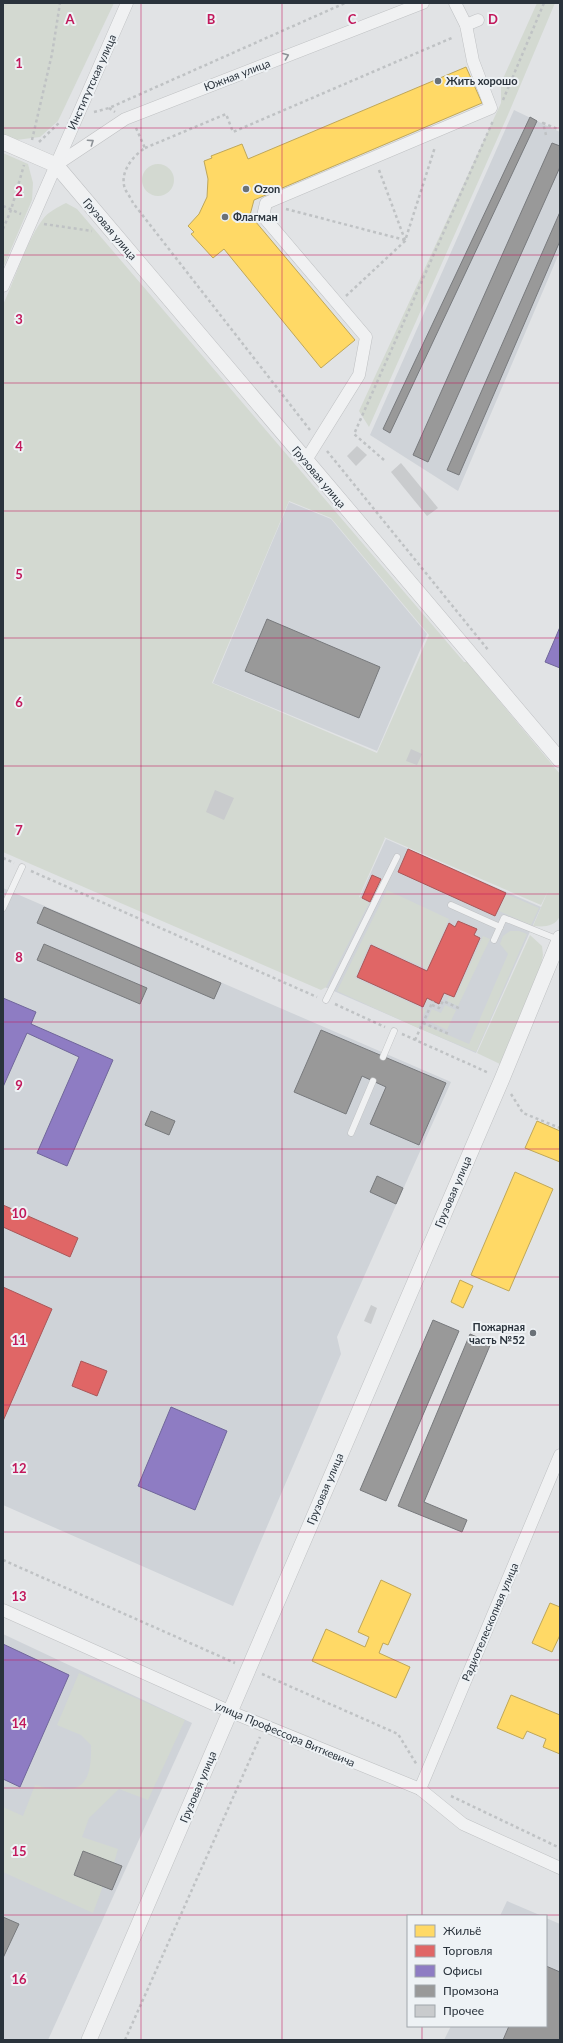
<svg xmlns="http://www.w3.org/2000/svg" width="563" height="2043" font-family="Lato,sans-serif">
<rect width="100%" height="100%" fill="#e1e3e5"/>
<g fill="#cfd3d8">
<path d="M514,110l46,22v119l-102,240 -88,-56z"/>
<path d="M289,502l42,17 96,115 -50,117 -164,-68z"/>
<path d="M386,839l155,68 -65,146 -156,-68z"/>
<path d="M3,888l448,194 -114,255 4,17 -108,252 -230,-101z"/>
<path d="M3,1634l189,89 -144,317h-45z"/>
<path d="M507,1901l35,15h-42z"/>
<path d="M546,1918l14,6v116h-116l7,-14h95z"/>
</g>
<g fill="#d3d9d1" fill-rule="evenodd">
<path d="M3,3h111l-56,118 -18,16 -24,3 -13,-6z"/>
<path d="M537,3h18l-48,114 -138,310 -10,-16 142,-308v-20z"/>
<path d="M3,153l25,11 5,19 -1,17 -29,68z"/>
<circle cx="158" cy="180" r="16"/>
<path d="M66,203l11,6 387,453h3l93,112v142c-5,11 -16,11 -27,10l15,-35 -7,14 -157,-68 1,1 -26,59 10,6 -43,84 -5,3 -318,-138v-547c11,-24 24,-65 40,-86 5,-7 15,-12 23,-16zM289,501l42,17 98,117 -52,118 -165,-70z"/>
<path d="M387,890l62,29 -22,50 -57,-26 -15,35 71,32 -8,18 -81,-37z"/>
<path d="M506,894l33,14 -8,17 -32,-14z"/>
<path d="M510,931h9l8,3 -51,118 -53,-22 2,-5 44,19 39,-90 -8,-10 3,-8z"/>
<path d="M530,935l12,11 1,9 -3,15 -40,94 -23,-11z"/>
<path d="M483,936l7,3 -32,67 -11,-5 2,-5 6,2z"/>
<path d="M445,1005l11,5 -9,20 -20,-10 5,-11 9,4z"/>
<path d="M79,1673l106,47 -37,80 -29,-11 -30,29 -7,19 36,12 -4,14 -31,-12 -9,24 29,11 -10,27 -90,-41v-65l20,9 12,-31c42,10 57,6 56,-40l-10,-10 -24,-10z"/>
</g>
<g fill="#ffd966" stroke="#bfa759">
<path d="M466,67l16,36 -228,97 -4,15 105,125 -34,28 -97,-119 -11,9 -22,-24 3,-2 -6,-6 11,-12 8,-17 1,-18 -4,-18 8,-3 -1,-2 31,-12 6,15z"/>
<path d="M537,1121l23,10v31l-35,-14z"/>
<path d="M515,1172l38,17 -44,102 -38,-16z"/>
<path d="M460,1280l13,6 -10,22 -12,-6z"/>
<path d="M381,1580l30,14 -23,51 -5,-2 -4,10 31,14 -14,31 -84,-37 14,-32 39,18 4,-10 -11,-5z"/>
<path d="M550,1603l10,4v28l-8,17 -20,-9z"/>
<path d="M511,1695l49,20v39l-17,-7 3,-8 -19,-8 -4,8 -26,-11z"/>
</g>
<g fill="#e06666" stroke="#a95759">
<path d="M408,849l98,44 -11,23 -97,-44z"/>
<path d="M372,875l9,4 -11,23 -8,-4z"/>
<path d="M458,921l19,8 -3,6 6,3 -26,59 -10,-4 -5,11 -12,-6 -4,9 -66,-30 14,-32 56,26 22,-48 6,4z"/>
<path d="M3,1205l75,33 -8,19 -67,-30z"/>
<path d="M3,1287l49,22 -49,112z"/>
<path d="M81,1361l26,10 -10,25 -25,-10z"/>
</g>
<g fill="#8e7cc3" stroke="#70669a">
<path d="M560,627v41l-15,-6z"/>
<path d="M3,998l33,14 -5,12 82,36 -46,106 -30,-13 42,-96 -52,-24 -24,54z"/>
<path d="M171,1407l56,24 -32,79 -57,-24z"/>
<path d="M3,1644l66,31 -49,112 -17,-8z"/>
</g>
<g fill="#999" stroke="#787a7d">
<path d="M530,117l7,4 -147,312 -7,-4z"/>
<path d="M552,143l8,3v21l-132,295 -15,-7z"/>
<path d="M560,212v29l-101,234 -12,-5z"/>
<path d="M267,619l113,48 -21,51 -114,-47z"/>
<path d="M44,907l177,76 -7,16 -177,-76z"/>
<path d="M44,944l103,44 -7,16 -103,-44z"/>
<path d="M321,1030l125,53 -27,62 -49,-21 16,-37 -24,-11 -16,38 -52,-22z"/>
<path d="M151,1111l24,10 -6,14 -24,-10z"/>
<path d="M377,1176l26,12 -7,16 -26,-12z"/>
<path d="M433,1320l26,11 -73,170 -26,-11z"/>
<path d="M470,1334l21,9 -67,159 43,18 -5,12 -64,-26z"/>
<path d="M83,1851l39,15 -10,24 -38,-15z"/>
<path d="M3,1917l16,7 -16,34z"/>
<path d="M546,1966l14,6v68h-57l6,-14h37z"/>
</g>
<g fill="#c9cbcd">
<path d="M357,446l10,9 -11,11 -9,-10z"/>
<path d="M401,463l37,45 -11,8 -36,-44z"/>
<path d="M411,749l11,5 -5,11 -11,-4z"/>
<path d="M215,790l19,8 -10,22 -18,-8z"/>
<path d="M371,1305l6,3 -6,16 -7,-3z"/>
</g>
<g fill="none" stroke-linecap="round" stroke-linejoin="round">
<g stroke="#bfc1c3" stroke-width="7">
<g id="service">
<path d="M451,905l49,22"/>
<path d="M3,908l19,-41"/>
<path d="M494,940l10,-22 55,22"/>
<path d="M326,1000l71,-143"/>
<path d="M383,1057l11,-26"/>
<path d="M351,1133l22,-52"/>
</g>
</g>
<g stroke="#bfc1c3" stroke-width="13">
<g id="minor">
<path d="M466,25l12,-5"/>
<path d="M56,165l69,-46 298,-116"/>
<path d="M3,286l124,-283"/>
<path d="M306,460l53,-85 7,-38 -103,-121 3,-13 225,-95 -18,-47 -7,-36 -11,-22"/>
<path d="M3,1610l228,102 189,77 43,35 97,44"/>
<path d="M420,1789l140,-334"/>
</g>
</g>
<g stroke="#bfc1c3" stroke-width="16">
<g id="tertiary">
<path d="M3,142l53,23 504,595"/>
<path d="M89,2040l413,-961 58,-141"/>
</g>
</g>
<g stroke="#bfc2c4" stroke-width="2.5" stroke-dasharray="3 3" stroke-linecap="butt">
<path d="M503,100l41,-97"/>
<path d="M109,108l6,4"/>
<path d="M94,112l15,-4 236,-105"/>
<path d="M136,128l9,20c-12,8 -26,24 -20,41 2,4 6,9 8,14l177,227"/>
<path d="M546,135l-3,-12 17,7"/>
<path d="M32,140l20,-86 8,-51"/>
<path d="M39,142l21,-20"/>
<path d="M145,148l81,-34 7,18 221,-95"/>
<path d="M379,170l26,70"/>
<path d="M3,206l18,8"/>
<path d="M286,209l119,31"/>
<path d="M44,224l48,7"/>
<path d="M3,229l8,-19 13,-45"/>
<path d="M346,296l59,-55 30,-94"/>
<path d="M327,451l162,200"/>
<path d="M384,460l-30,-26 139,-313"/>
<path d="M3,858l11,5"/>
<path d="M31,871l286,126"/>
<path d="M335,1004l50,23"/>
<path d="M432,1005l7,3 4,-7 18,8"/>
<path d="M423,1023l26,11"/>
<path d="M402,1034l87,39"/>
<path d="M415,1040l18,-39"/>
<path d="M511,1094l12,19 37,15"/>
<path d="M3,1560l232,103"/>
<path d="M262,1674l136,60 19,31"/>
<path d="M451,1796l109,52"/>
<path d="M125,2040l135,-303"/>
</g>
<use href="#service" stroke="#f0f1f2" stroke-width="6"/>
<use href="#minor" stroke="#f0f1f2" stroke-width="12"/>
<use href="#tertiary" stroke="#f0f1f2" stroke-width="15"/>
</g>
<defs><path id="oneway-chevron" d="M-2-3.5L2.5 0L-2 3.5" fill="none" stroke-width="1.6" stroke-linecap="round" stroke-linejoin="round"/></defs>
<g stroke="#8d9297">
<use href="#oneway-chevron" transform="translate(286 56) rotate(-21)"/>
<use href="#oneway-chevron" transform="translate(91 142) rotate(-34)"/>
</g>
<path fill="none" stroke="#c2185b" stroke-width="1" stroke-opacity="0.55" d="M141,3v2037M282,3v2037M422,3v1913M3,128h557M3,255h557M3,383h557M3,511h557M3,638h557M3,766h557M3,894h557M3,1022h557M3,1149h557M3,1277h557M3,1405h557M3,1532h557M3,1660h557M3,1788h557M3,1915h557M422,2026v14"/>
<g fill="#6a7177" stroke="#eef2f5" stroke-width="1.5">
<circle cx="438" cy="81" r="4"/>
<circle cx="246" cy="189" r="4"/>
<circle cx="225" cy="217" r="4"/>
<circle cx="533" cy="1333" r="4"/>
</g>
<g text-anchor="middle" stroke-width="4" stroke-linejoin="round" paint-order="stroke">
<g font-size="11" fill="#2a333c" stroke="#eef2f5">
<text transform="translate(237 75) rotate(-21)" y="4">Южная улица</text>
<text transform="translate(92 82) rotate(-66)" y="4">Институтская улица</text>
<text transform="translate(110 229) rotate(50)" y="4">Грузовая улица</text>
<text transform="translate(319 477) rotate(50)" y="4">Грузовая улица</text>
<text transform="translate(453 1192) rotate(-67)" y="4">Грузовая улица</text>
<text transform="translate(325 1489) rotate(-67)" y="4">Грузовая улица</text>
<text transform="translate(490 1622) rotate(-67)" y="4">Радиотелескопная улица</text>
<text transform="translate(285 1734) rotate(23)" y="4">улица Профессора Виткевича</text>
<text transform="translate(198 1787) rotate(-67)" y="4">Грузовая улица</text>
</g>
<g font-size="11" font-weight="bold" fill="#2a333c" stroke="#eef2f5" text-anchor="start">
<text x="446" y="85">Жить хорошо</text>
<text x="254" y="193">Ozon</text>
<text x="233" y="221">Флагман</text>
<text x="525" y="1331" text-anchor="end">Пожарная<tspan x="525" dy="13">часть №52</tspan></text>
</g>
</g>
<g font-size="13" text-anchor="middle" font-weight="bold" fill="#c2185b" stroke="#eef2f5" stroke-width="4" stroke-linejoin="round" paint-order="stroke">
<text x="70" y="24">A</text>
<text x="211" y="24">B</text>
<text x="352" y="24">C</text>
<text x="493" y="24">D</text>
<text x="19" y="68">1</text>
<text x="19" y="196">2</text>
<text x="19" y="324">3</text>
<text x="19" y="451">4</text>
<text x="19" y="579">5</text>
<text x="19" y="707">6</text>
<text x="19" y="835">7</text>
<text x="19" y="962">8</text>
<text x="19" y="1090">9</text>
<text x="19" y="1218">10</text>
<text x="19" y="1345">11</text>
<text x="19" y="1473">12</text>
<text x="19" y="1601">13</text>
<text x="19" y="1728">14</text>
<text x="19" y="1856">15</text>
<text x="19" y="1984">16</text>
</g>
<rect width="563" height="2043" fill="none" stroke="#2a333c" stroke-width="8"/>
<rect x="407" y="1915" width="140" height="112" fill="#eef2f5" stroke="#a0a6ab"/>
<rect x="415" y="1925" width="20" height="12" fill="#ffd966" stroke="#a0a6ab"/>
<text x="443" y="1935" font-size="12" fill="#2a333c">Жильё</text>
<rect x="415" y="1945" width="20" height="12" fill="#e06666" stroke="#a0a6ab"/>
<text x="443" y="1955" font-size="12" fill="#2a333c">Торговля</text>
<rect x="415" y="1965" width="20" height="12" fill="#8e7cc3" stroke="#a0a6ab"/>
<text x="443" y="1975" font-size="12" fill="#2a333c">Офисы</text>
<rect x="415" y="1985" width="20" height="12" fill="#999999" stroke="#a0a6ab"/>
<text x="443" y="1995" font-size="12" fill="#2a333c">Промзона</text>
<rect x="415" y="2005" width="20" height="12" fill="#c9cbcd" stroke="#a0a6ab"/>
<text x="443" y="2015" font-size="12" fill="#2a333c">Прочее</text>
</svg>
